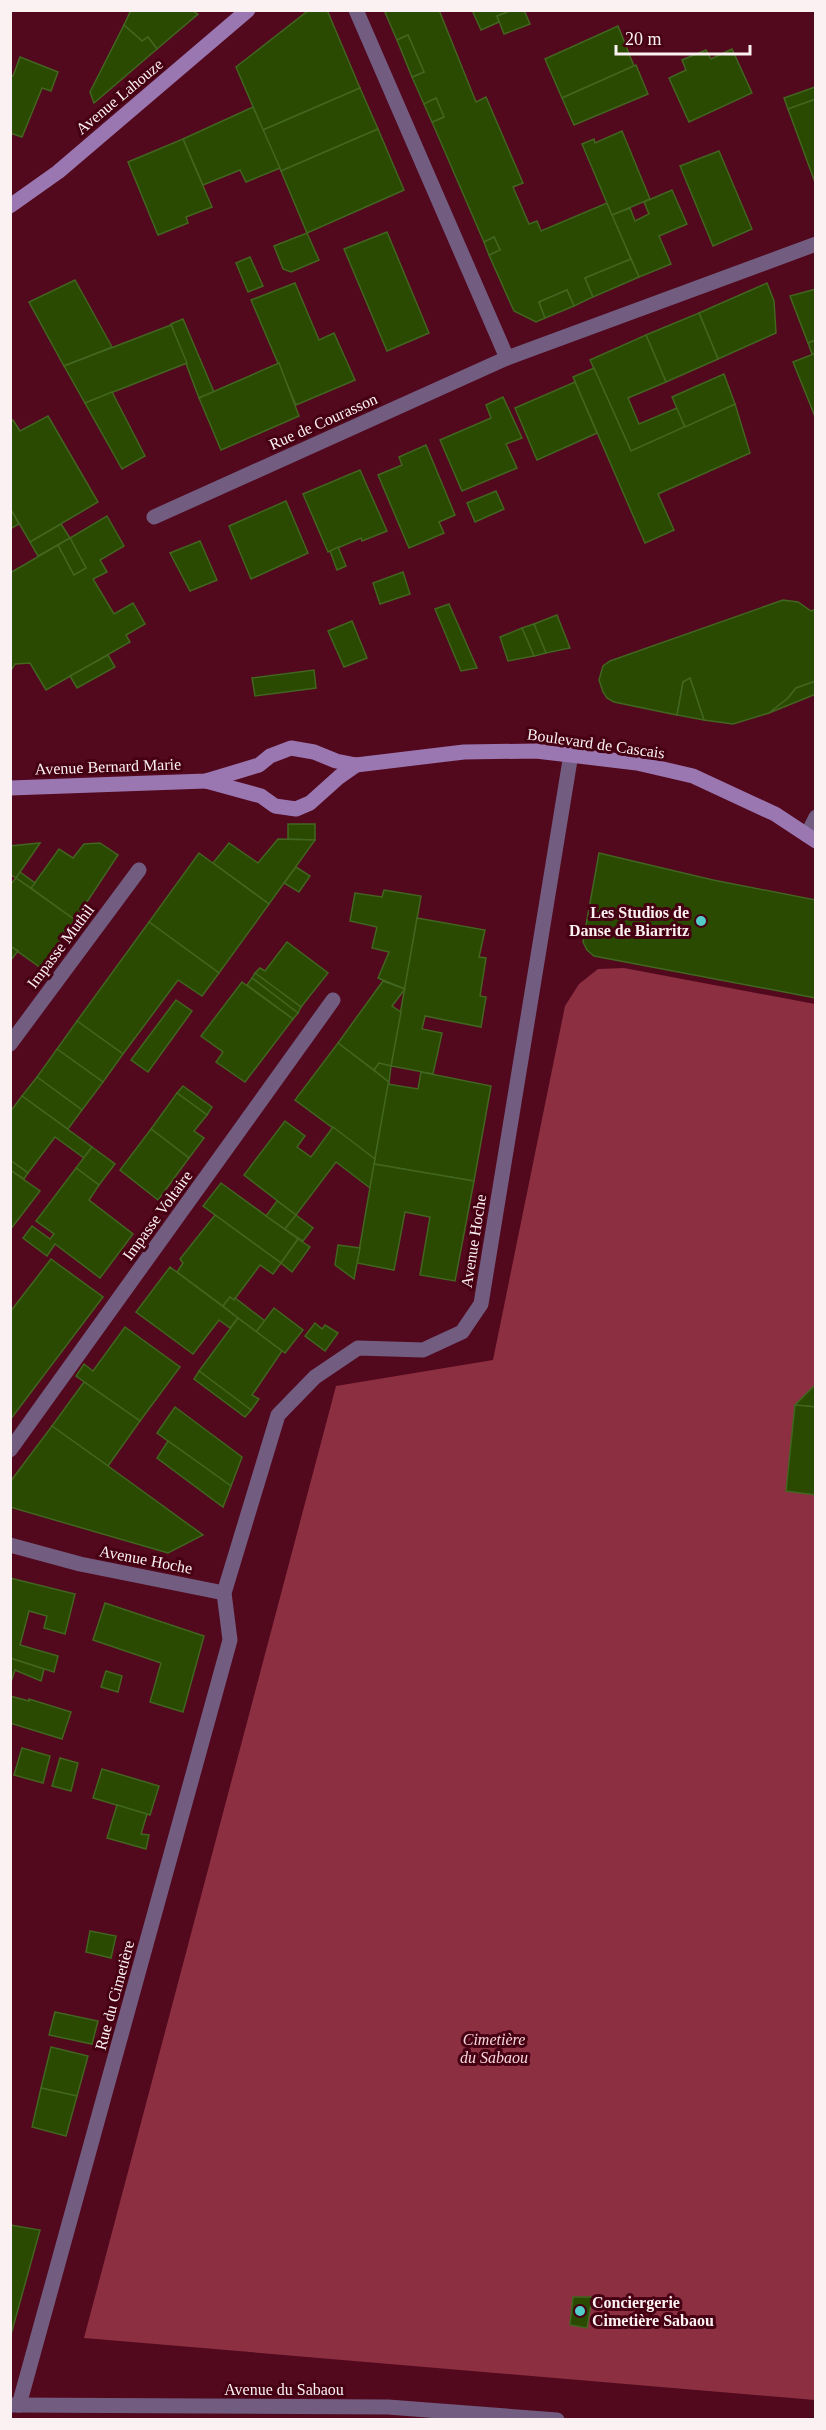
<svg xmlns="http://www.w3.org/2000/svg" width="826" height="2430" font-family="'Times New Roman',serif">
<rect width="100%" height="100%" fill="#52081d"/>
<path fill="#8b2f41" d="M624,968l191,36v1396l-731,-62 252,-952 157,-26 72,-354 14,-22 19,-15z"/>
<g fill="#294a00" stroke="#426520" stroke-width="1.5">
<path d="M131,10h60l7,4 -41,35 -9,-12 -6,4 -18,-16z"/>
<path d="M309,10h18l33,78 -97,42 -27,-63z"/>
<path d="M384,10h55l37,92 10,-5 37,86 -10,4 16,37 8,-3 4,10 66,-28 24,56 -46,19 8,19 -19,9 -7,-16 -28,12 6,16 -9,4 -22,-11 -25,-56 11,-5 -6,-13 -10,5 -52,-120 12,-5 -8,-19 -12,6 -12,-27 12,-5 -16,-37 -11,5z"/>
<path d="M472,10h41l-16,6 2,6 -18,8z"/>
<path d="M513,10h11l6,14 -26,10 -7,-18z"/>
<path d="M124,25l18,16 6,-4 9,12 -63,54 -4,-11z"/>
<path d="M618,26l16,40 -72,32 -17,-39z"/>
<path d="M408,35l16,37 -12,5 -15,-37z"/>
<path d="M732,49l20,44 -63,29 -20,-44 17,-8 -4,-10 24,-10 5,9z"/>
<path d="M20,57l38,15 -7,19 -9,-3 -20,49 -12,-4v-58l3,1z"/>
<path d="M636,65l12,29 -74,31 -12,-27z"/>
<path d="M815,87l1,12 -28,10 -4,-11z"/>
<path d="M360,88l18,41 -97,42 -18,-41z"/>
<path d="M436,98l8,19 -12,5 -8,-18z"/>
<path d="M816,99v86l-28,-76z"/>
<path d="M253,107l27,61 -34,14 -6,-12 -37,15 -20,-46z"/>
<path d="M378,129l26,61 -97,43 -26,-62z"/>
<path d="M622,131l28,68 -38,16 -30,-71 12,-5 1,4z"/>
<path d="M183,139l29,68 -26,10 2,6 -30,12 -30,-73z"/>
<path d="M719,151l33,78 -39,17 -33,-80z"/>
<path d="M672,190l15,34 -28,12 12,28 -32,13 -27,-62 18,-7 5,13 14,-7 -5,-12z"/>
<path d="M387,232l42,101 -42,18 -43,-102z"/>
<path d="M307,233l12,27 -28,12 -8,-3 -9,-23z"/>
<path d="M494,237l6,13 -11,5 -5,-13z"/>
<path d="M250,257l13,29 -15,6 -12,-29z"/>
<path d="M631,259l8,18 -46,20 -8,-19z"/>
<path d="M75,280l37,67 -48,19 -35,-64z"/>
<path d="M295,283l24,57 15,-7 21,47 -59,25 -45,-105z"/>
<path d="M767,283l7,18 2,32 -58,26 -19,-46z"/>
<path d="M816,289v51l-8,3 -18,-47z"/>
<path d="M567,290l7,16 -29,12 -6,-16z"/>
<path d="M699,313l19,46 -52,23 -20,-47z"/>
<path d="M183,319l31,73 -15,6 -28,-74z"/>
<path d="M171,325l16,38 -102,40 -21,-37z"/>
<path d="M646,335l20,47 -38,16 11,26 38,-16 8,19 -54,24 -41,-91z"/>
<path d="M816,340v13l-4,1 -4,-11z"/>
<path d="M816,353v66l-23,-57z"/>
<path d="M279,363l20,53 -78,34 -22,-52z"/>
<path d="M594,368l37,83 104,-47 15,49 -92,41 16,36 -29,13 -72,-166z"/>
<path d="M724,374l11,30 -50,23 -13,-30z"/>
<path d="M575,382l22,51 -60,27 -22,-52z"/>
<path d="M112,392l33,64 -23,13 -37,-66z"/>
<path d="M503,397l19,41 -16,6 11,24 -55,23 -22,-51 51,-22 -5,-13z"/>
<path d="M48,416l50,86 -68,40 -20,-34v-86l3,-2 7,11z"/>
<path d="M426,445l29,70 -16,7 5,11 -35,15 -31,-73 24,-10 -3,-8z"/>
<path d="M360,470l27,61 -25,10 -1,-3 -33,14 -25,-58z"/>
<path d="M496,491l8,18 -29,13 -8,-19z"/>
<path d="M286,501l22,52 -57,26 -22,-53z"/>
<path d="M10,508l9,16 -9,5z"/>
<path d="M107,516l17,30 -24,14 7,12 -14,7 21,35 19,-11 12,21 -19,11 4,7 -84,48 -16,-27 -15,1 -5,8v-99l48,-28 16,30 12,-7 -16,-30z"/>
<path d="M61,524l9,14 -32,18 -8,-14z"/>
<path d="M70,538l16,30 -12,7 -16,-30z"/>
<path d="M200,541l17,39 -27,11 -20,-38z"/>
<path d="M338,547l8,19 -9,4 -7,-19z"/>
<path d="M403,572l7,22 -30,10 -7,-21z"/>
<path d="M783,600l15,2 13,9 5,-2v72l-20,7 -8,10 -19,15 -36,11 -29,-4 -14,-42 -7,4 -6,33 -63,-13 -7,-4 -4,-6 -4,-12 4,-14 7,-5z"/>
<path d="M449,604l28,64 -16,3 -26,-62z"/>
<path d="M557,615l13,33 -24,5 -12,-29z"/>
<path d="M352,621l15,37 -23,9 -16,-36z"/>
<path d="M534,624l12,29 -12,3 -12,-28z"/>
<path d="M522,628l12,28 -26,5 -8,-24z"/>
<path d="M108,655l7,12 -38,21 -7,-12z"/>
<path d="M314,670l2,18 -61,8 -3,-18z"/>
<path d="M690,678l14,42 -27,-5 6,-33z"/>
<path d="M816,681v13l-47,19 19,-15 8,-10z"/>
<path d="M288,824h27v16l-27,-1z"/>
<path d="M278,839l37,1 -46,64 -56,-41 16,-20 29,20z"/>
<path d="M40,843l-24,35 -6,-4v-28z"/>
<path d="M100,843l18,12 -43,65 -44,-32 28,-39 14,9 11,-14z"/>
<path d="M199,853l70,51 -50,69 -70,-51z"/>
<path d="M599,853l114,27 103,20v98l-222,-42 -7,-6 -4,-8z"/>
<path d="M296,867l14,9 -11,16 -15,-9z"/>
<path d="M20,872l15,11 -4,5 -15,-10z"/>
<path d="M16,878l59,42 -34,48 -31,-22v-61z"/>
<path d="M384,890l37,6 -16,93 -27,-11 11,-26 -17,-4 5,-21 -27,-6 5,-28 27,4z"/>
<path d="M417,918l68,12 -6,27 7,1 -6,38 6,1 -5,30 -56,-11 -3,13 20,4 -9,41 -42,-8z"/>
<path d="M149,922l70,51 -17,23 -24,-16 -55,74 -46,-33z"/>
<path d="M287,942l41,31 -27,34 -46,-34 5,-5 5,3z"/>
<path d="M10,946l8,5 -8,10z"/>
<path d="M255,973l46,34 -3,6 -46,-35z"/>
<path d="M252,978l46,35 -5,6 -46,-34z"/>
<path d="M383,981l22,8 -13,17 9,6 -10,54 -12,-3 -5,7 -36,-27z"/>
<path d="M242,982l51,37 -48,63 -29,-20 7,-10 -22,-16z"/>
<path d="M176,1000l16,11 -44,61 -17,-12z"/>
<path d="M77,1021l46,33 -20,28 -46,-33z"/>
<path d="M338,1043l51,39 -14,77 -80,-59z"/>
<path d="M57,1049l46,33 -21,28 -45,-33z"/>
<path d="M379,1063l12,3 -2,16 -15,-12z"/>
<path d="M421,1072l70,14 -17,95 -100,-17 14,-80 30,5z"/>
<path d="M37,1077l45,33 -14,19 -46,-33z"/>
<path d="M183,1086l29,21 -5,8 -30,-22z"/>
<path d="M177,1093l30,22 -13,16 10,7 -15,20 -38,-29z"/>
<path d="M22,1096l70,51 -8,11 -29,-21 -27,36 -18,-13v-48z"/>
<path d="M285,1121l20,15 -8,11 14,10 22,-30 42,32 -5,29 -34,-26 -40,53 -52,-40z"/>
<path d="M151,1129l38,29 -31,42 -38,-30z"/>
<path d="M92,1147l23,17 -16,21 -23,-17z"/>
<path d="M10,1160l18,13 -4,6 -14,-9z"/>
<path d="M374,1164l100,17 -19,100 -35,-6 10,-58 -25,-5 -11,58 -37,-7z"/>
<path d="M76,1168l23,17 -10,15 44,34 -33,44 -45,-34 -8,12 -24,-18 9,-12 18,13 4,-5 -18,-13z"/>
<path d="M10,1170l30,21 -30,39z"/>
<path d="M221,1183l77,56 -17,24 -78,-57z"/>
<path d="M277,1201l19,14 -11,14 -19,-13z"/>
<path d="M215,1215l66,48 -8,11 -13,-9 -26,35 -4,-3 -7,9 -46,-34 6,-9 -3,-4z"/>
<path d="M296,1215l17,13 -10,13 -18,-12z"/>
<path d="M298,1239l12,8 -18,25 -11,-9z"/>
<path d="M338,1245l22,3 -6,31 -19,-14z"/>
<path d="M51,1259l52,38 -93,123v-108z"/>
<path d="M170,1267l68,51 -8,10 -11,-8 -26,34 -57,-42z"/>
<path d="M230,1297l4,3 1,-2 30,23 -9,11 -33,-26z"/>
<path d="M274,1308l29,22 -18,23 -29,-21z"/>
<path d="M238,1318l44,33 -30,44 7,4 -8,11 -52,-39z"/>
<path d="M315,1323l7,6 3,-4 13,8 -13,18 -20,-15z"/>
<path d="M125,1327l55,40 -40,54 -64,-45 8,-12 9,7z"/>
<path d="M199,1371l52,39 -6,7 -51,-38z"/>
<path d="M84,1382l56,39 -32,45 -56,-40z"/>
<path d="M813,1387h3v20l-21,-2z"/>
<path d="M795,1405l21,2v88l-30,-4z"/>
<path d="M175,1407l67,50 -11,29 -74,-53z"/>
<path d="M52,1426l56,40 95,69 -35,18 -158,-46v-25z"/>
<path d="M168,1441l63,45 -8,21 -66,-49z"/>
<path d="M10,1578l65,16 -10,40 -21,-6 3,-12 -18,-5 -9,34 38,11 -4,16 -44,-14z"/>
<path d="M105,1603l99,33 -21,76 -33,-10 11,-39 -68,-23z"/>
<path d="M10,1658l34,11 -3,12 -26,-11 -5,15z"/>
<path d="M106,1671l16,5 -4,16 -17,-5z"/>
<path d="M10,1696l19,5v-2l42,13 -9,27 -52,-16z"/>
<path d="M22,1748l28,8 -7,27 -29,-8z"/>
<path d="M60,1758l18,5 -7,28 -19,-5z"/>
<path d="M102,1769l57,17 -9,29 -57,-17z"/>
<path d="M117,1805l30,9 -6,20 8,1 -3,14 -39,-11z"/>
<path d="M90,1931l26,5 -5,22 -25,-6z"/>
<path d="M55,2012l43,9 -6,23 -43,-9z"/>
<path d="M51,2047l37,9 -11,40 -36,-8z"/>
<path d="M41,2088l36,8 -11,40 -34,-9z"/>
<path d="M10,2225l30,5 -30,108z"/>
<path d="M573,2297h19l-5,31 -17,-3z"/>
</g>
<g fill="none" stroke-linecap="round" stroke-linejoin="round">
<g stroke="#725c80" stroke-width="15">
<path d="M356,10l151,348"/>
<path d="M154,517l353,-159 309,-114"/>
<path d="M807,835l9,-18"/>
<path d="M10,1044l129,-174"/>
<path d="M10,1450l323,-450"/>
<path d="M10,1545l70,19 144,29"/>
<path d="M10,2405l378,2 169,13"/>
<path d="M19,2405l211,-765 -6,-47 54,-178 37,-38 43,-29 65,2 39,-18 19,-28 90,-550"/>
</g>
<g stroke="#9a77b1" stroke-width="15">
<path d="M10,206l48,-34 190,-162"/>
<path d="M206,781l55,15 14,10 21,3 14,-6 29,-26 17,-12"/>
<path d="M10,788l196,-7 53,-16 11,-9 21,-8 23,4 22,9 20,4 108,-13 72,-1 101,12 56,13 82,38 41,27"/>
</g>
</g>
<g fill="#53cdc9" stroke="#460013" stroke-width="2">
<circle cx="701" cy="921" r="6"/>
<circle cx="580" cy="2311" r="6"/>
</g>
<g text-anchor="middle" stroke-width="6" stroke-linejoin="round" paint-order="stroke">
<g font-size="16" fill="#fbf1f2" stroke="#460013">
<text transform="translate(119 96) rotate(-40)" y="6">Avenue Lahouze</text>
<text transform="translate(323 421) rotate(-24)" y="6">Rue de Courasson</text>
<text transform="translate(596 743) rotate(8)" y="6">Boulevard de Cascais</text>
<text transform="translate(108 766) rotate(-2)" y="6">Avenue Bernard Marie</text>
<text transform="translate(60 946) rotate(-53)" y="6">Impasse Muthil</text>
<text transform="translate(157 1215) rotate(-54)" y="6">Impasse Voltaire</text>
<text transform="translate(473 1241) rotate(-81)" y="6">Avenue Hoche</text>
<text transform="translate(146 1559) rotate(11)" y="6">Avenue Hoche</text>
<text transform="translate(114 1995) rotate(-75)" y="6">Rue du Cimetière</text>
<text x="284" y="2395">Avenue du Sabaou</text>
</g>
<g font-size="16" font-weight="bold" fill="#fbf1f2" stroke="#460013" text-anchor="end">
<text x="689" y="918">Les Studios de<tspan x="689" dy="18">Danse de Biarritz</tspan></text>
<text x="592" y="2308" text-anchor="start">Conciergerie<tspan x="592" dy="18">Cimetière Sabaou</tspan></text>
</g>
<g font-size="16" font-style="italic" fill="#f5d7d9" stroke="#460013">
<text x="494" y="2045">Cimetière<tspan x="494" dy="18">du Sabaou</tspan></text>
</g>
</g>
<rect width="826" height="2430" fill="none" stroke="#fbf1f2" stroke-width="24"/>
<path d="M616 45v9h134v-9" fill="none" stroke="#fbf1f2" stroke-width="3"/>
<text x="625" y="45" font-size="18" fill="#fbf1f2" stroke="#460013" stroke-width="4.5" paint-order="stroke">20 m</text>
</svg>
